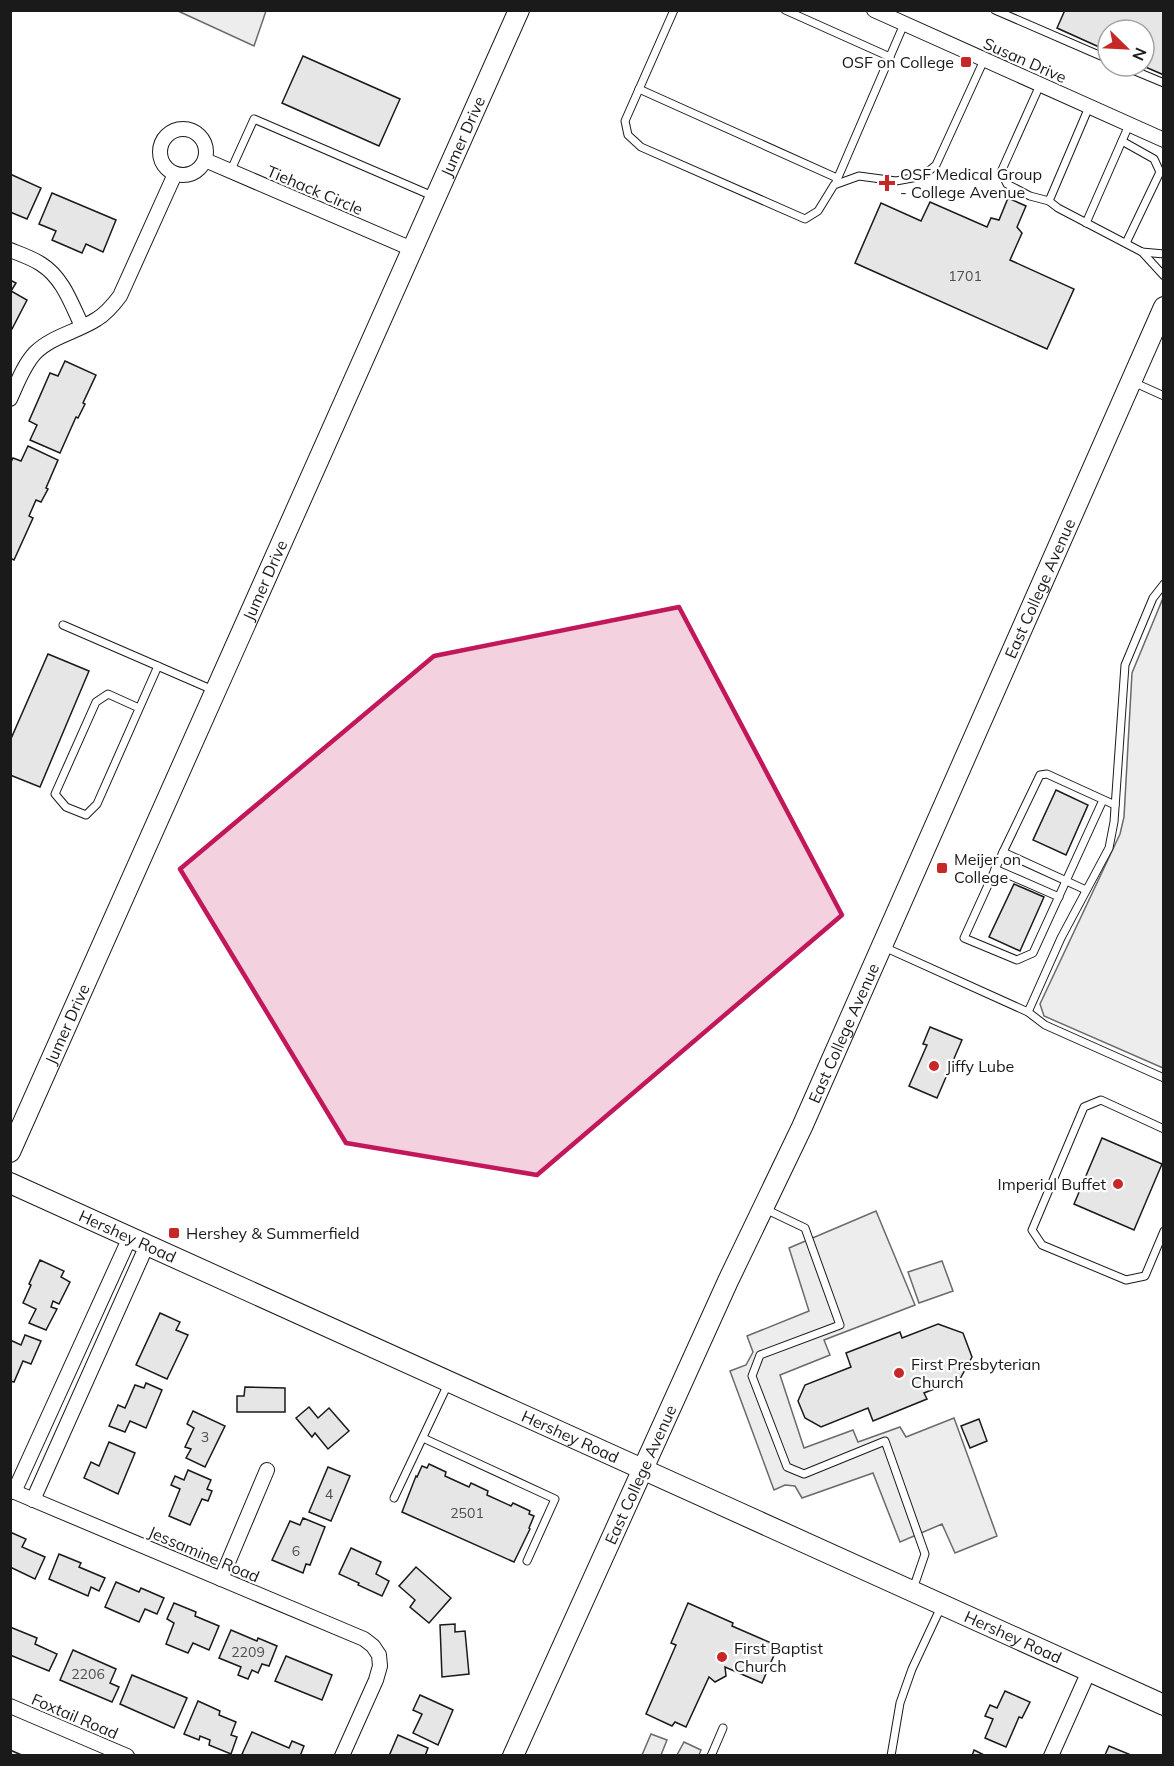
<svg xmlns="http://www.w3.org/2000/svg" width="1174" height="1766" font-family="Mulish,sans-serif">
<rect width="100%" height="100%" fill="#fff"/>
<g fill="#ededed" stroke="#6a6a6a" stroke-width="1.5">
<path d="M178,11h88l-12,35z"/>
<path d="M1163,598l1,470h-1l-119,-52 -4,-12 80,-170 4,-17 8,-144z"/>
<path d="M876,1211l39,94 -91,35 6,15 -50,20 24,73 49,-18 5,12 42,-15 6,10 48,-19 43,118 -42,17 -13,-29 -42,18 -27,-69 -71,25 -7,-12 -10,-1 -11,5 -44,-119 16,-6 7,-13 -6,-16 62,-25 -20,-63z"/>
<path d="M942,1261l11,30 -34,12 -11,-31z"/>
<path d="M651,1734l16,6 -6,15h-19z"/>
<path d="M684,1742l17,8 -2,5h-22z"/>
</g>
<g fill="#e6e6e6" stroke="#1a1a1a" stroke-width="1.5">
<path d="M1065,10h99v65l-21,-9 1,-36h-36v21l-51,-23z"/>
<path d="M303,56l97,43 -21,47 -97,-43z"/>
<path d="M10,174l31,14 -14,31 -17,-7z"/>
<path d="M52,193l64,27 -13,32 -17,-8 -4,9 -30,-13 4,-9 -17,-7z"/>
<path d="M1008,198l18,8 -9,21 5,6 -12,27 64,29 -27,60 -192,-86 26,-60 40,18 9,-19 57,25 4,-9 8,2z"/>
<path d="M10,280l6,3 -5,8 16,9 -15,29h-2z"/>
<path d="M65,361l31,14 -13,28 2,1 -7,14 -2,-1 -16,36 -30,-13 7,-15 -8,-4 21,-48 8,3z"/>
<path d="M28,446l30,14 -12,28 2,1 -7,13 -5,-2 -7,16 4,2 -19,42 -4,-2v-94l3,-6 8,3z"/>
<path d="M48,654l41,17 -49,116 -30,-12v-34z"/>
<path d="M1056,790l32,15 -22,50 -33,-15z"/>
<path d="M1014,884l30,13 -24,54 -31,-14z"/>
<path d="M930,1027l32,13 -25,58 -28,-12 18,-41 -4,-1z"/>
<path d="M1102,1138l60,26 -28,66 -60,-26z"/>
<path d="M40,1260l24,11 -3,6 9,5 -11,22 -6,-3 -2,6 6,2 -11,21 -17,-7 7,-14 -13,-6 8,-18 -2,-1z"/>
<path d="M160,1313l20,9 -4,8 12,5 -21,44 -31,-14z"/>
<path d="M938,1324l25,9 9,24 -12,22 -36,14 3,6 -54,22 -5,-13 -47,19 -16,-9 -7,-17 7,-16 46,-18 -5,-14 54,-21 2,6z"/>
<path d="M25,1335l16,6 -10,23 -8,-3 -9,21 -4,-1v-41l11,5z"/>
<path d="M146,1383l16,7 -16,38 -16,-7 -5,11 -16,-6 9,-21 7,3 10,-23 9,3z"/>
<path d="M245,1387l40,1v24h-48v-16h7z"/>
<path d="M309,1407l9,11 11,-10 20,23 -21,18 -13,-16 -3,4 -16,-19z"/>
<path d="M193,1411l32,15 -20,41 -19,-9 5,-9 -6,-2 9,-19 -7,-4z"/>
<path d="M979,1419l8,22 -17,7 -9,-22z"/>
<path d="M109,1442l26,11 -17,41 -34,-16 7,-16 8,4z"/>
<path d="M429,1464l17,8 -1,4 24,11 2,-4 17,8 -1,4 24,11 2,-3 17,8 -1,3 5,2 -5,12 1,1 -16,33 -112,-50 14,-36 1,1 5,-11 5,2z"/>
<path d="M328,1467l22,9 -19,45 -22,-9z"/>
<path d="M188,1470l23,10 -4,9 5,2 -4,10 -6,-2 -12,26 -21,-9 11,-27 -9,-4 4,-9 9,4z"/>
<path d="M303,1518l22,9 -15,38 -4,-1 -3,9 -31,-13 18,-39 10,4z"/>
<path d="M10,1532l16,7 -4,8 23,10 -10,22 -25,-12z"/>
<path d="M351,1548l30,14 -5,12 13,7 -7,15 -24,-11 1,-2 -20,-9z"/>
<path d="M59,1554l22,9 -2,4 26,11 -6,13 -8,-4 -3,9 -39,-17z"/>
<path d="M416,1567l35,31 -22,25 -19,-16 5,-7 -16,-14z"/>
<path d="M116,1582l23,10 2,-4 23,10 -7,16 -12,-5 -6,13 -34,-15z"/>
<path d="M174,1603l22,9 -1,4 24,10 -10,24 -16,-7 -5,10 -22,-9 8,-21 -7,-4z"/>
<path d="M688,1603l45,20 -1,3 46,20 -16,37 -37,-16 1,9 -11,6 -6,-5 -23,50 -11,-5 -3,4 -26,-12 30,-69 -5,-2z"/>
<path d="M455,1624v8l10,-1 4,43 -27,3 -2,-52z"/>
<path d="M10,1627l27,11 -2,6 22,10 -8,17 -39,-16z"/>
<path d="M231,1630l26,11 1,-3 19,8 -8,20 -7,-2 -4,9 -6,-3 -4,9 -10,-4 3,-8 -22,-9z"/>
<path d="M73,1650l43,19 -6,14 9,4 -7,15 -52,-22z"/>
<path d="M286,1656l46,19 -10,25 -47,-19z"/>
<path d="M132,1675l55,23 -13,30 -54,-24z"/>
<path d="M1005,1691l25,11 -8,16 -3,-1 -13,30 -21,-9 8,-19 -8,-3 5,-11 7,3z"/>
<path d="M420,1695l33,15 -15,35 -25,-12 9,-19 -9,-4z"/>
<path d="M198,1701l22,10 -1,4 17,7 -5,13 6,2 -6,17 -22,-9 1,-5 -10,-4 -1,4 -15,-6z"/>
<path d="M252,1732l37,16 3,-7 12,5 -4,10h-53l-5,-2z"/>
<path d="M398,1735l30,13 -3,8h-36z"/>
<path d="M1109,1746l22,9 -1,1h-28l3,-1z"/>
<path d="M10,1750l14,6h-14z"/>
<path d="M974,1750l12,6h-14z"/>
</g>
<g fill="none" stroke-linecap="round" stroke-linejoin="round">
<g stroke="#1a1a1a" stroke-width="9">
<g id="lane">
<path d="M674,10l-49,111 3,14 13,12 164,72 13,-8 16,-26 25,-9 37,5 27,-5 13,-11 48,-105"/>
<path d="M785,10l105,47"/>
<path d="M995,10l113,49"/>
<path d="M1123,66l41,17"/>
<path d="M1040,85l-39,87 6,12 23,12 19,5"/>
<path d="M639,89l198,89"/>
<path d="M1089,107l-40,94 9,7 84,44 22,2"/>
<path d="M1122,141l32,18 6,13 -34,71"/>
<path d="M230,172l24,-53 181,78"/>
<path d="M836,182l68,-158"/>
<path d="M1086,223l43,-98"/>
<path d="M1142,252l22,24"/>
<path d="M1133,382l31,14"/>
<path d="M63,625l150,65"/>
<path d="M139,708l-31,-14 -12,8 -41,92 11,13 20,8 11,-11 61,-138"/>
<path d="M1003,852l-39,86 53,22 16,-7 70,-153"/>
<path d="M995,869l64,28"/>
<path d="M1086,890l-83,-38 37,-77 7,-1 68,31"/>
<path d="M884,947l144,65 17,13 119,53"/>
<path d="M1028,1012l33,-74 48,-90 5,-26 11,-157 28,-67 11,-14"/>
<path d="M1164,1129l-63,-29 -17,7 -52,123 10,15 84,35 19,-4 19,-45"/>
<path d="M763,1208l42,20 35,97 -80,30 -8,21 35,91 17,7 81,-33 40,113 -12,35"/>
<path d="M423,1438l132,61 -28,62"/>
<path d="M394,1498l54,-114"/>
<path d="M711,1756l12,-28"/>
<path d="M891,1756l9,-53 12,-34 29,-62"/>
</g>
</g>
<g stroke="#1a1a1a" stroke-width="16">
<g id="street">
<path d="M874,10l290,130"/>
<circle cx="183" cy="152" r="23"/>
<path d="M205,160l207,89"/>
<path d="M10,250c10,4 22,8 31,14 22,14 30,39 41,62"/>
<path d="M10,399c7,-15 13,-33 25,-46 17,-17 42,-21 62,-34 10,-6 17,-15 23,-23l55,-122"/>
<path d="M10,1490l354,149 9,7 6,9 1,11 -4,14 -34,76"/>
<path d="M14,1492l116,-255"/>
<path d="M33,1500l114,-255"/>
<path d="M221,1579l46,-109"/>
<path d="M10,1706l117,50"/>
<path d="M1051,1756l38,-85"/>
</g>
</g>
<g stroke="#1a1a1a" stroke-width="22">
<g id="secondary">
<path id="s1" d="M10,1152l509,-1142"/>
<path id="s2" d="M10,1183l1154,522"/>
<path id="s3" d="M513,1756l215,-475 74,-154 362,-820"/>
</g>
</g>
<use href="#lane" stroke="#fff" stroke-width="7"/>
<use href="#street" stroke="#fff" stroke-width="14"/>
<use href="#secondary" stroke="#fff" stroke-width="20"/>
</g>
<path fill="#c2185b" fill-opacity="0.2" stroke="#c2185b" stroke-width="4.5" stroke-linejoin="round" d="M679,607l163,308 -305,260 -191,-32 -166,-274 254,-213z"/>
<g fill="#c62828" stroke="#fff" stroke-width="2">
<rect x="960" y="56" width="12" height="12" rx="3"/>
<path d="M884 174h6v6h6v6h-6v6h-6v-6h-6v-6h6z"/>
<rect x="936" y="862" width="12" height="12" rx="3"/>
<circle cx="934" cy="1066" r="6"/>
<circle cx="1118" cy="1184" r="6"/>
<rect x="168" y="1227" width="12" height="12" rx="3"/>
<circle cx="899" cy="1373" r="6"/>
<circle cx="722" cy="1657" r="6"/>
</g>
<g text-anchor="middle" stroke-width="4.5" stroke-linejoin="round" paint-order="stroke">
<g font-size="14" fill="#4d4d4d">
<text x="965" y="281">1701</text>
<text x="205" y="1442">3</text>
<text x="329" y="1499">4</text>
<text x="467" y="1518">2501</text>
<text x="296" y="1556">6</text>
<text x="248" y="1657">2209</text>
<text x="88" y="1679">2206</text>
</g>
<g font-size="16" fill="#1a1a1a" stroke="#fff">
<text transform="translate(1025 60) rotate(24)" y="6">Susan Drive</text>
<text dy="6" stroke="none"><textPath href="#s1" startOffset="1112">Jumer Drive</textPath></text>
<text transform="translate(315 190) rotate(23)" y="6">Tiehack Circle</text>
<text dy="6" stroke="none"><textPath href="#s1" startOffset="626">Jumer Drive</textPath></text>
<text dy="6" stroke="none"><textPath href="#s3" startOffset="1281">East College Avenue</textPath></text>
<text dy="6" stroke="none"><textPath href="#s1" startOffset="140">Jumer Drive</textPath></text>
<text dy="6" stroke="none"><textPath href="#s3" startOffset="795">East College Avenue</textPath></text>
<text dy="6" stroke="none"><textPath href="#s2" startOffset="129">Hershey Road</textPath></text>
<text dy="6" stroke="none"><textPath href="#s2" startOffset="615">Hershey Road</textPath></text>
<text dy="6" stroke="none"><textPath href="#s3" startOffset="309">East College Avenue</textPath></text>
<text transform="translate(204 1554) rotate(23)" y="6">Jessamine Road</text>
<text dy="6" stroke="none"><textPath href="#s2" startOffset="1101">Hershey Road</textPath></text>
<text transform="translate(75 1716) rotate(23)" y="6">Foxtail Road</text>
</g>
<g font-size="16" fill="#1a1a1a" stroke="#fff" text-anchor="start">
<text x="954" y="68" text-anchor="end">OSF on College</text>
<text x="900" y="180">OSF Medical Group<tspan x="900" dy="18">- College Avenue</tspan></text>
<text x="954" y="865">Meijer on<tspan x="954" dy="18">College</tspan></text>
<text x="946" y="1072">Jiffy Lube</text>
<text x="1106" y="1190" text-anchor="end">Imperial Buffet</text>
<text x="186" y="1239">Hershey &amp; Summerfield</text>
<text x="911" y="1370">First Presbyterian<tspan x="911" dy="18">Church</tspan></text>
<text x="734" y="1654">First Baptist<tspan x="734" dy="18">Church</tspan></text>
</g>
</g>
<rect width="1174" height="1766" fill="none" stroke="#1a1a1a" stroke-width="24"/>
<g transform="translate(1126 48) rotate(114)"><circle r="28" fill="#ffffff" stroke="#a3a3a3" stroke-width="1.5"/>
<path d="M0-4.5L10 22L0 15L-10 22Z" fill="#c62828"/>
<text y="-9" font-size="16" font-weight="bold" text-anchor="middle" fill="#1a1a1a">N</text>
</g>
</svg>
